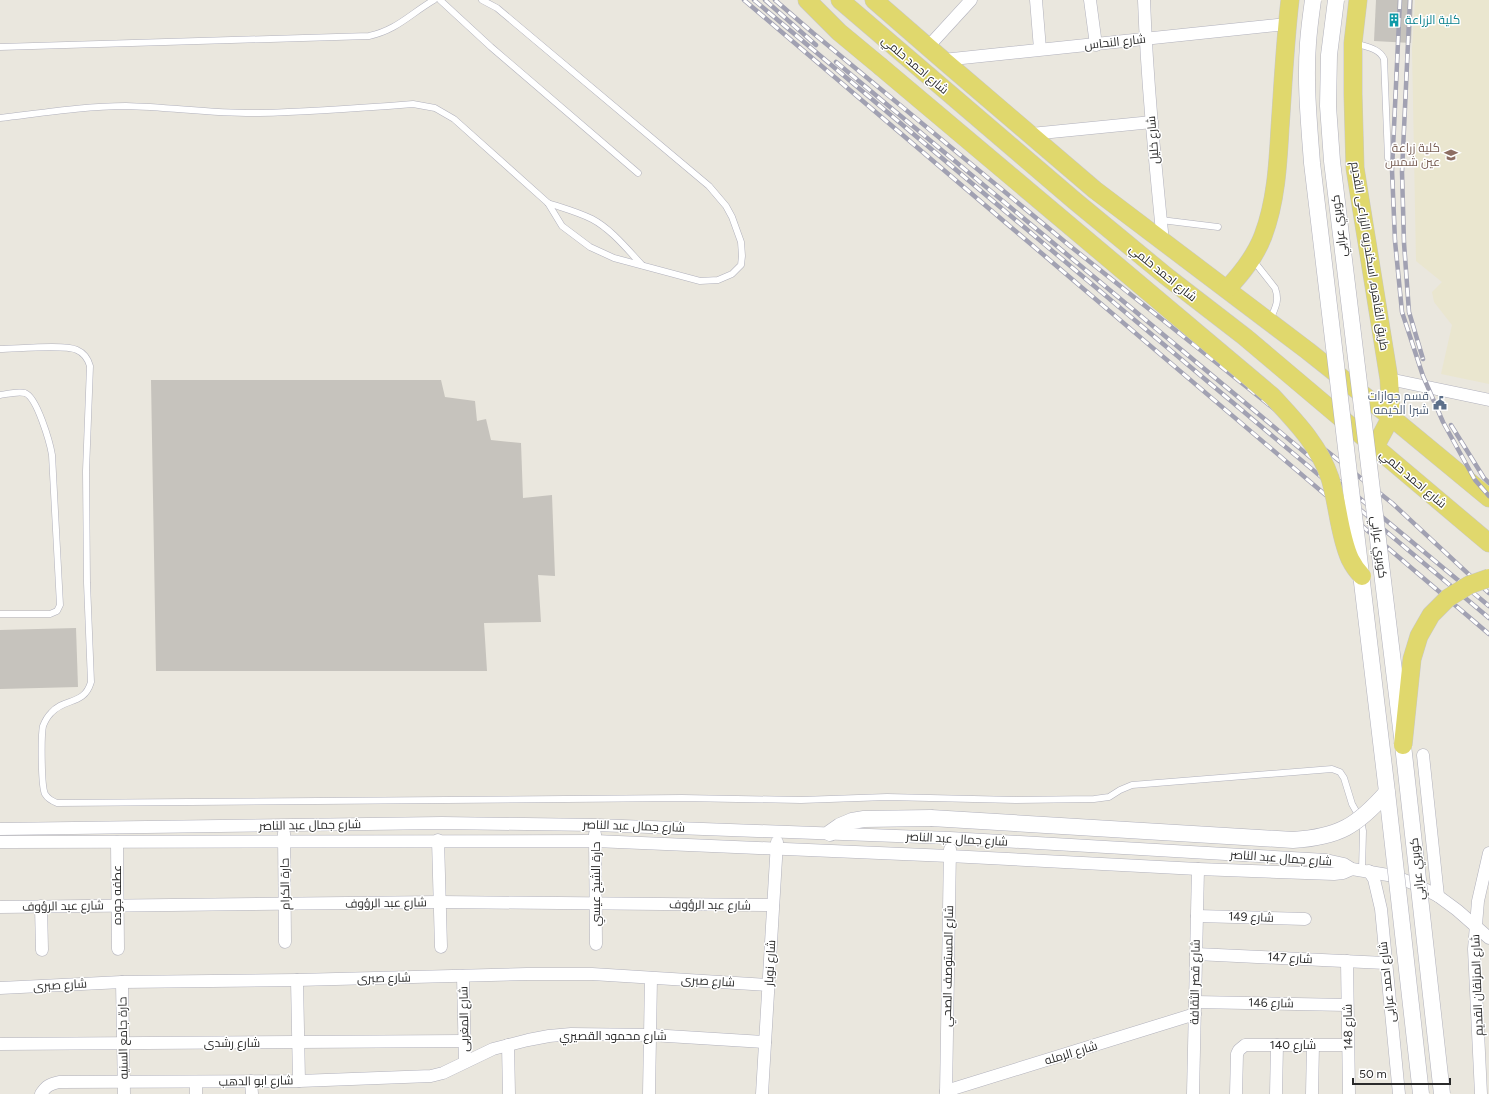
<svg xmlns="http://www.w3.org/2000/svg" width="1489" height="1094" font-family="Figtree,Cairo,sans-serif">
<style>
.education{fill:#eae6cf}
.building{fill:#c6c3bd}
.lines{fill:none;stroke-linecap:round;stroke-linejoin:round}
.service-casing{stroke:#b1b1bc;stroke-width:7}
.minor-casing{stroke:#b1b1bc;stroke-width:13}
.secondary-casing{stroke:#b1b1bc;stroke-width:17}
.primary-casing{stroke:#c8c8c8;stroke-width:19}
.service{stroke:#fff;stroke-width:6}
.minor{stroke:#fff;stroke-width:12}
.secondary{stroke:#fff;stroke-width:16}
.primary{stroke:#e0d86d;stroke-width:18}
.rail-casing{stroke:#a1a1b2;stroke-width:4.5}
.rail{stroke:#fff;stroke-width:3;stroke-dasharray:9;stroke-linecap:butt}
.secondary-bridge-casing{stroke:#b1b1bc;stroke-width:17;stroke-linecap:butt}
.primary-bridge-casing{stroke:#c8c8c8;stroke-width:19;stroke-linecap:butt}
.secondary-bridge{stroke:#fff;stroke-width:16}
.primary-bridge{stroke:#e0d86d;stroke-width:18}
.labels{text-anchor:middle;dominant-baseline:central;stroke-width:3;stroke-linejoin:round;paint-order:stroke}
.culture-label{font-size:12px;fill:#0d838f;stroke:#fff;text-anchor:start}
.street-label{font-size:12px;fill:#2a2a2a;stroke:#fff}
.education-label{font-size:12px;fill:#785e54;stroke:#fff;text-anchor:end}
.service-label{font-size:12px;fill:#4e5e75;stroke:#fff;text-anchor:end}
</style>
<rect width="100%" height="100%" fill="#eae7de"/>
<polygon class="education" points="1415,0 1489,0 1489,384 1441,374 1452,325 1434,302 1432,292 1442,282 1416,261 1412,49"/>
<g class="building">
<polygon points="1376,0 1413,0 1411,43 1374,41"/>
<polygon points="151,380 441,380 445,397 475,401 477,421 486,419 491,440 521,443 523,498 552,495 555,576 538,575 541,622 484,623 487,671 156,671"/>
<polygon points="76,628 78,687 0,689 0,630"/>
</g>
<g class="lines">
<g class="service-casing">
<g id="service">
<polyline points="440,0 491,47 638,173"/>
<path d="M1355,43C1366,47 1379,48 1384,59L1388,158"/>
<path d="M0,47L369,36C397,30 410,14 434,0"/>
<path d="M0,118C42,113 84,106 126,106C171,107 215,114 259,113C311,112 362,108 413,104L435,108L454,119L548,203L562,226L590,247L614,258L700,281L718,280L732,274L741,265L742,256L741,242L732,217L726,206L709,186L497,8L482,0"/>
<path d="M548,203C563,208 578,212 592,219C611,229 627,249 642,265"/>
<polyline points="1161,220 1218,227"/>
<path d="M1253,260L1275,288C1280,301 1275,308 1270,320"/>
<path d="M0,349C16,349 65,344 77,350C84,353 88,359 90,366L86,471L87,583L91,682C84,706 65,697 51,713C48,716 45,721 43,726C41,735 41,786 45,794C48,799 52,801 57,803L682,798L801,800L887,797L1016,800L1094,799L1109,797L1120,790L1132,785L1332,769L1340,772L1344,778L1352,804L1361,820L1363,831L1362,870"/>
<path d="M0,395C7,394 18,391 25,393C37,397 50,443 52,455L60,605L57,611L50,614H0"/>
</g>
</g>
<g class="minor-casing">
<g id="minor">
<polyline points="1036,0 1040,49"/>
<polyline points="1090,0 1096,45"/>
<path d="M1144,0C1147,81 1155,161 1163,242"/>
<polyline points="928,47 971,0"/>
<polyline points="943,60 1287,24"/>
<polyline points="1031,134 1152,122"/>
<polyline points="1389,379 1489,400"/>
<polyline points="1423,755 1438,896"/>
<polyline points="0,829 442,823 595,825 950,838 1326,860 1344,864 1352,869 1394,876 1417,885 1438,896 1457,910 1489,938"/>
<polyline points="284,833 285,942"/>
<polyline points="595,834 596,944"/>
<polyline points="438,840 441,947"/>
<polyline points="0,842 595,841 949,856 1198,869 1334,874 1343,873 1352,869"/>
<polyline points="117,842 118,949"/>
<polyline points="1369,871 1374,879 1381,909 1399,1094"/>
<polyline points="41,906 42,950"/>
<polyline points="0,907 440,902 773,905"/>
<polyline points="1197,916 1305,919"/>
<polyline points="1196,954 1385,963"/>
<polyline points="1347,961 1349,1094"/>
<polyline points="463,976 465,1062"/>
<polyline points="297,980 299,1081"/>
<polyline points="122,982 124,1094"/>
<polyline points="0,988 122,982 297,980 527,974 592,974 768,985"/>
<polyline points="1195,1002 1347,1005"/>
<polyline points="0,1044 464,1041"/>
<polyline points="508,1045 509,1094"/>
<polyline points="251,1081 252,1094"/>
<polyline points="196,1082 196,1094"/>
<polyline points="946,1091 1195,1014"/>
<path d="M41,1094C46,1086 50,1084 59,1082L299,1081L431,1076L443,1073L493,1049L528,1040L549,1036L571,1034L651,1035L765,1042"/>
<polyline points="649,1094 651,978"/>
<polyline points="762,1094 777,842"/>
<polyline points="946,1094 950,849"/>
<polyline points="1193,1094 1198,869"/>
<polyline points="1236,1094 1237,1054 1239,1050 1245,1045 1348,1045"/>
<polyline points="1276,1094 1277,1045"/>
<polyline points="1312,1094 1313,1045"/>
<polyline points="1481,1094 1474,949 1478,901 1489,853"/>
</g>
</g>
<g class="secondary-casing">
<polyline id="secondary" points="830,833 840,826 852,821 864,819 931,818"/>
</g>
<g class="primary-casing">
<g id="primary">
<polyline points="807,0 839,32 880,66"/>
<polyline points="840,0 1075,201 1166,276 1245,337 1489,543"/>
<polyline points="874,0 943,60 1095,190 1308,351 1391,417 1489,498"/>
<polyline points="1358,0 1353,43 1353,94 1355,168 1389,379 1391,417 1375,447"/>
<path d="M1227,289C1242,273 1255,257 1263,236C1276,202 1278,164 1280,128C1283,85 1285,42 1290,0"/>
</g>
</g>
<use href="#service" class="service"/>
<use href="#minor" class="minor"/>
<use href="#secondary" class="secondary"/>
<use href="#primary" class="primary"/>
<g class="rail-casing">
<g id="rail">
<polyline points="744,0 1489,634"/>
<polyline points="754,0 1489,618"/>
<polyline points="765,0 816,45"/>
<polyline points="775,0 813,33 1070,246 1392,503 1489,593"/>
<polyline points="1400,0 1392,170 1395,241 1402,312 1423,376 1443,422 1475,480 1489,496"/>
<polyline points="1410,0 1402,172 1404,243 1409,312 1423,359"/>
<polyline points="836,62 1489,606"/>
<polyline points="1451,425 1484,478 1489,483"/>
</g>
</g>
<use href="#rail" class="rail"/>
<g class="secondary-bridge-casing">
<g id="secondary-bridge">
<path d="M1313,0C1311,14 1309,29 1308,43C1305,83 1309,123 1312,163L1387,792L1421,1094"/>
<polyline points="1336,0 1329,55 1328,106 1332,161 1403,745 1442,1094"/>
<path d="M931,818L1293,840C1339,837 1357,826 1387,792"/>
</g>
</g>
<g class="primary-bridge-casing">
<g id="primary-bridge">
<path d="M880,66L1272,396C1295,421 1319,445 1330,478C1338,504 1339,535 1350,559C1353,565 1357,571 1362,576"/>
<polyline points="1403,745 1412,659 1419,636 1431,615 1448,598 1469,585 1489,578"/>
</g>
</g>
<use href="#secondary-bridge" class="secondary-bridge"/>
<use href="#primary-bridge" class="primary-bridge"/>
</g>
<defs>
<g id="building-bare" transform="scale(1.08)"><path d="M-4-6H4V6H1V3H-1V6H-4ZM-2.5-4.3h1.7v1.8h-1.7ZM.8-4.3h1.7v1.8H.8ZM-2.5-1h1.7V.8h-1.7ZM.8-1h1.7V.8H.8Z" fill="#0f9aa8" stroke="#fff" stroke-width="2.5" paint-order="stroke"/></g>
<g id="university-bare" transform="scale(1.08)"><path d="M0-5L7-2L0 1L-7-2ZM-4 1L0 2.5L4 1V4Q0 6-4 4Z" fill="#8d6e63" stroke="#fff" stroke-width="2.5" paint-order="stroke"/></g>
<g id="civic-bare" transform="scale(1.08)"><path d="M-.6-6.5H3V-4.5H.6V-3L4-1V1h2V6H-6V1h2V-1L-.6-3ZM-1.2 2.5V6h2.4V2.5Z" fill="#5c6f8a" stroke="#fff" stroke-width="2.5" paint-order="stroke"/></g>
</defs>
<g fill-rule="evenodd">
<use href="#building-bare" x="1394" y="20"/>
<use href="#university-bare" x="1451" y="155"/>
<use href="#civic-bare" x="1440" y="403"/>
</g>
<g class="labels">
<g class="culture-label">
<text x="1405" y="20">كلية الزراعة</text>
</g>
<g class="street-label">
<text transform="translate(1115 42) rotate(-6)">شارع النحاس</text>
<text transform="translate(915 65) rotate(40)">شارع احمد حلمي</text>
<text transform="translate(1153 140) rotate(-95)">شارع خليل</text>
<text transform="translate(1339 226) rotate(-97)">كوبري عرابي</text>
<text transform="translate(1370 256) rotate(81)">طريق القاهره, اسكندريه الزراعى القديم</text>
<text transform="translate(1163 273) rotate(39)">شارع احمد حلمي</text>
<text transform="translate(1413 479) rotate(40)">شارع احمد حلمي</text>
<text transform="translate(1379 547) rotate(83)">كوبري عرابي</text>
<text transform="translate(310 825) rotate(-1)">شارع جمال عبد الناصر</text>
<text transform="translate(634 826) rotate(2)">شارع جمال عبد الناصر</text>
<text transform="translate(957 839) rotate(3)">شارع جمال عبد الناصر</text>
<text transform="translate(1281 858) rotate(4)">شارع جمال عبد الناصر</text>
<text transform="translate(1417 869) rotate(-96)">كوبري عرابي</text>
<text transform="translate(285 884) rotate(-91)">حارة الكرام</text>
<text transform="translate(596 884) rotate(-90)">حارة الشيخ عيسي</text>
<text transform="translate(117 895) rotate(-90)">عطفه جوده</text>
<text transform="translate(386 903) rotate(-1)">شارع عبد الرؤوف</text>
<text transform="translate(710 905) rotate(1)">شارع عبد الرؤوف</text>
<text transform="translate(63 906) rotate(-1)">شارع عبد الرؤوف</text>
<text transform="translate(1251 917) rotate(2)">شارع 149</text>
<text transform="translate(1290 958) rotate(3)">شارع 147</text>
<text transform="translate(770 963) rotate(-87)">شارع نوبار</text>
<text transform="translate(948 966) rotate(-89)">شارع المستوصف الصحي</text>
<text transform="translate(384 978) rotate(-1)">شارع صبرى</text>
<text transform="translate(708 981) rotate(3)">شارع صبرى</text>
<text transform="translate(1195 982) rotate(-89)">شارع قصر الثقافة</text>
<text transform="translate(1387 982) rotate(-96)">شارع احمد عرابى</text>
<text transform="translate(60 985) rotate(-3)">شارع صبرى</text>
<text transform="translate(1477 985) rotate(-92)">شارع المزلقان القديم</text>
<text transform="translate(1271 1003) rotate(1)">شارع 146</text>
<text transform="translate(464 1019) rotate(-91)">شارع المغربى</text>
<text transform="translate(1348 1027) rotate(-91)">شارع 148</text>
<text x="613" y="1036">شارع محمود القصيري</text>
<text transform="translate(123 1038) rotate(-91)">حارة جامع السنيه</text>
<text x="232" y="1043">شارع رشدى</text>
<text x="1293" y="1045">شارع 140</text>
<text transform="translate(1071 1053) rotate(-17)">شارع الرمله</text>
<text transform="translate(256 1081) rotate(-1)">شارع ابو الدهب</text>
</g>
<g class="education-label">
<text x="1440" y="148">كلية زراعة<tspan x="1440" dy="14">عين شمس</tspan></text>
</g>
<g class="service-label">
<text x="1429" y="396">قسم جوازات<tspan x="1429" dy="14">شبرا الخيمه</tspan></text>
</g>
</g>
<path d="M1353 1078v6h97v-6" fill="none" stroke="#2a2a2a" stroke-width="2"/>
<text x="1359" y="1078" font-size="12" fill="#2a2a2a" stroke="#ffffff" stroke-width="3" paint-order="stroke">50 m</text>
</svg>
